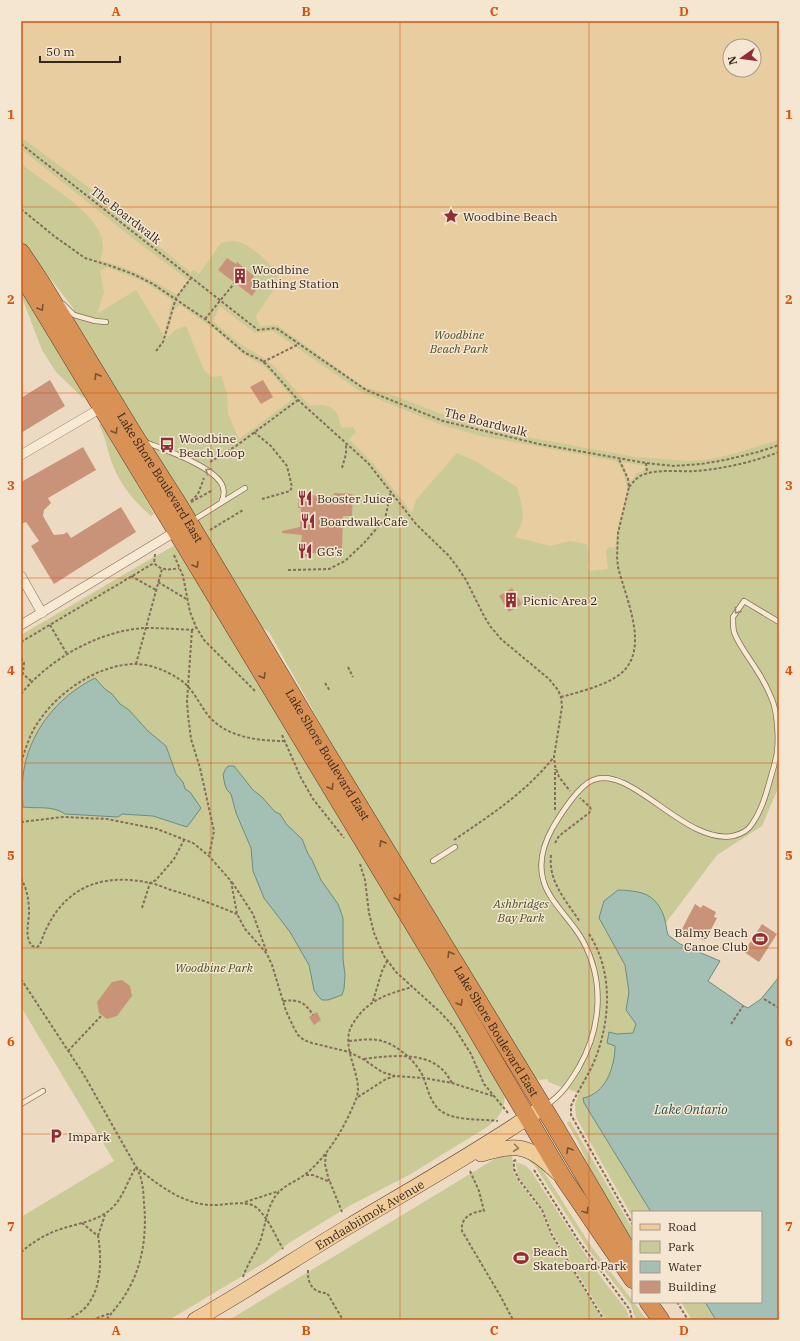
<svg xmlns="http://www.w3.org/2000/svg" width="800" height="1341" font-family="'IBM Plex Serif',serif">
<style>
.green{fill:#c9ca96;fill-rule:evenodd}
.sand{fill:#e7cd9f;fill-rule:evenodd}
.water{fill:#a4bfb4;stroke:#6c8c81}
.building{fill:#c99379}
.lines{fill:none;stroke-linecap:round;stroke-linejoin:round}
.lane-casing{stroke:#856d5a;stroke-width:6}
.street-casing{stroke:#856d5a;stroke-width:10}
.primary-casing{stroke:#533c2e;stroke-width:16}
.highway-casing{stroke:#533c2e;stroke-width:18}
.path{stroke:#856d5a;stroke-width:2;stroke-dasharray:3 2;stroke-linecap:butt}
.lane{stroke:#f7ead5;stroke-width:4.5}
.street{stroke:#f7ead5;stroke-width:9}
.primary{stroke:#efcc9a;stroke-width:15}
.highway{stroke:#d99255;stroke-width:17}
.oneway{stroke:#775233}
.oneway2{stroke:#968879}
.oneway3{stroke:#927a5c}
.grid{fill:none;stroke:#d6540e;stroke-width:1;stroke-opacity:0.55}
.labels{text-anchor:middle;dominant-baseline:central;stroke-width:3;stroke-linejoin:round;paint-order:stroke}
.street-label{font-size:12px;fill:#35271d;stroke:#f4e6d1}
.poi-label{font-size:12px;fill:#35271d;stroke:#f4e6d1;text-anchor:start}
.park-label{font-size:12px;font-style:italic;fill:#4a5125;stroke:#f4e6d1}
.water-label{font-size:13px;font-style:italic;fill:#2d554e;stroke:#f4e6d1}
.neatline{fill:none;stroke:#d6540e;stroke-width:1.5}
.grid-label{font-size:13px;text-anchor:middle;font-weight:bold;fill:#d6540e}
</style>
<rect width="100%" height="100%" fill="#ecdbc2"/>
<g class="green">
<path d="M21,21H779V786L762,826L717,855L665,924L664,915L636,891L618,890L604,901L615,945L625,965L629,992L626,1010L636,1024L633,1033L617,1034L610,1032C612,1037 615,1042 615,1047C618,1068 603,1093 583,1099L584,1103L651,1212H633V1218L576,1117L575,1104L579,1093L548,1082V1079L540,1080L532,1077L359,798L319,721L269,632L256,624L69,320L74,309L21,241ZM730,46H754V70H730Z"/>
<polygon points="21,288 83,392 84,398 83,398 56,372 42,350 21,295"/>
<path d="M100,424L105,428L154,514L151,516C134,501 120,485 112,463C107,450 106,437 99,425Z"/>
<path d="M174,546L250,667L390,900L504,1093C507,1108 498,1119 487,1127L409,1175L351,1205L289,1243L264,1263L169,1320H21V1217L114,1161L21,1007V635L152,558Z"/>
<polygon points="570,1121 633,1230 633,1242 595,1180 578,1142 567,1123"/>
<polygon points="512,1155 514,1173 518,1181 542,1213 552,1236 603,1320 229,1320 493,1160 502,1156"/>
<polygon points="530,1158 540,1166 591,1246 647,1320 636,1320 631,1305 591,1253 535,1166 529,1161"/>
<polygon points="516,1162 526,1166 531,1171 589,1260 606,1284 626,1309 630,1320 606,1320 554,1235 543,1211 520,1180 517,1173"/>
<polygon points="681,1302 705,1302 716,1320 692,1320"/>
</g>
<g class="sand">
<path d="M21,21H779V440L729,455L710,459L690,461L635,457L478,428L395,396L364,387L277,325L260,326L256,317L257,314L276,286L277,273C268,261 249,243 234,241C230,241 225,242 221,243L199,274L193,270L191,273L92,190L21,137ZM730,46H754V70H730Z"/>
<path d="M21,149L130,236L188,280L177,295C152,279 129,268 100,260C101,256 103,252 103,248C105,214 43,184 21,163Z"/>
<polygon points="107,267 143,281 169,298 172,301 164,336 136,290 97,314 104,292 100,271"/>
<polygon points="180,305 214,329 244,355 263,365 273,375 293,399 239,439 228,414 227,393 221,376 212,377 204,370 186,326 175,330 166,339 174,310"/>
<path d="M220,306L255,333L273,331L361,392L439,424L481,436L616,461L623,471L628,490L619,522L615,548L609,547L606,551L608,569L590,571L587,566L590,558L587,544L570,541L550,546L514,537C528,518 522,507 517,487L477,462L457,453L416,500L412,513L373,463L349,439L356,432L353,427L342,428C339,424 340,421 338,416C333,404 320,404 310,406L277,369L264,358L240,344L213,321Z"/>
<polygon points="622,462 645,466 644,471 637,473 630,482"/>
</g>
<g class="water">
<path d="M95,678L105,689L112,694L120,704L129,710L148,731L166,746L176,774L183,782L185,789L190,792L201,808L187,827L153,816L122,814L118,817L65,814C52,805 38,809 23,807C22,796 22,786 23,776C28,733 57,697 95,678Z"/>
<polygon points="228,766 234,766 253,790 262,797 275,812 280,814 287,825 302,839 308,854 312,860 321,880 338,904 343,918 343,959 345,975 344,989 342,995 328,1000 322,1000 318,996 314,990 309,965 290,932 264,898 253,871 251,848 236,813 231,794 227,790 225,785 223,775 225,770"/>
<path d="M618,890C639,891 654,892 663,914C666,920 666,929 668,935L680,944L720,961L708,981L744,1006L748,1008L761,999L779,977V1320H716L705,1302H761V1212H651L584,1103L583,1098C606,1094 615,1066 615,1046L607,1043L609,1032L617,1034L633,1033L636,1024L626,1010L629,992L625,965L599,918L604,901Z"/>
</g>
<g class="building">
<polygon points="227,258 236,264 237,262 254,276 253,278 260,284 252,296 218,270"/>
<polygon points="50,380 65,406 21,433 21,398"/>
<polygon points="263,380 273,397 261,404 250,387"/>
<polygon points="83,447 96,470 48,498 51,503 44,510 43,516 54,535 64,534 67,532 71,538 121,507 136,532 54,584 31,546 39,541 26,522 21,524 21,482"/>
<polygon points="334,493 353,494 352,516 343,516 342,549 331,549 331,554 310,553 306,557 300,551 302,535 282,533 282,531 300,527 301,508 298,508 299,495 334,496"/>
<polygon points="512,588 522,604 509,612 499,596"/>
<polygon points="695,904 701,908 703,905 716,912 714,917 717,918 705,941 682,929"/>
<polygon points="762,924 777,934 759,962 744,952"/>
<polygon points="122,980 130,986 132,996 117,1016 107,1019 99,1013 97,1002 112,982"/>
<polygon points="317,1012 321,1020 314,1025 309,1017"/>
</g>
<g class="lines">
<g class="lane-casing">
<g id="lane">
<polyline points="63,304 74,315 95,321 106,322"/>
<path d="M145,442C165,450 210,465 221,483C225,489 224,497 221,503"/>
<polyline points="192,521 245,488"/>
<polyline points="433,861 455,847"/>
<polyline points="21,1104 43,1091"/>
<path d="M546,1105C561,1096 570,1082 579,1067C601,1028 605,982 583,941C572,920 548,901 543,879C538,860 544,843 553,827C561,814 578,786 593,780C631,764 685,845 733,836C741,834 748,831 752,824C764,807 768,786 774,766C775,761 777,756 777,751C779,737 777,709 771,697C767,687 762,678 756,669C750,659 738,644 734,632C733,628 733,622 733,617L744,601L779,622"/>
</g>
</g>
<g class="street-casing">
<g id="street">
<polyline points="21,455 101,408"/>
<polyline points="21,576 42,613"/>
<polyline points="21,625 178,530"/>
</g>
</g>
<g class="primary-casing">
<g id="primary">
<path d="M481,1154C520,1143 528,1145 558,1173"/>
<path id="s1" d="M195,1320C248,1290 299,1256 351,1225C413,1188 477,1152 537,1111"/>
</g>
</g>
<g class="highway-casing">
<g id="highway">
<path id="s2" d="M21,252L41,282L133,433L179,505L327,753L553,1123L633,1259"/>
<polyline points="21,274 433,957 564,1179 633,1280"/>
<polyline points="648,1302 661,1320"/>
</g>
</g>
<g class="path">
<polyline points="21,144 258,330 276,328 366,390 443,421 539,444 646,463 674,466 701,464 725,460 758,452 779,445"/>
<polyline points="21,209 54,236 85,258 111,266 133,274 153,284 205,319 245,353 261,360 267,365 298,400 368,463 416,524 449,556 458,568 466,580 484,616 490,626 501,639 549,679 558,690 561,697 562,707 554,757 555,766 559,777 570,791"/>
<polyline points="205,319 237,280"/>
<polyline points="156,351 163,342 176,298 191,278"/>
<polyline points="263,362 299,344"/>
<polyline points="254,432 271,446 287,466 292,487 290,491 262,499"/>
<polyline points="210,462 236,446 298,400"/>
<polyline points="646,463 647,473"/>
<polyline points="342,468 346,454 346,443"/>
<path d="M629,487C634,481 638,476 645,474C661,469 679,472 695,471C723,469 753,462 779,452"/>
<polyline points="191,501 198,494 204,478"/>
<polyline points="191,502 213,490"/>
<polyline points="210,530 243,510"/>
<path d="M155,554L154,563C161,571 170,570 179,568"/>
<polyline points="174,555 183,576 190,612 196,627 204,640 256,692"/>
<polyline points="288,570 329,569 345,561 364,543 385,519 391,491"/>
<polyline points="131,576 156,590"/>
<polyline points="158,582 188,600"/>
<polyline points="50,625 67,654"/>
<polyline points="192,630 187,701 188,715 191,739 200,768 214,831 209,856"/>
<polyline points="21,642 154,563"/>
<polyline points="21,658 24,663 23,674"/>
<polyline points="136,664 162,569"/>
<polyline points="348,667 353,677"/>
<polyline points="21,675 23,674 31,681"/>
<polyline points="325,683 330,691"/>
<path d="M21,694C49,659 100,630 146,628C161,628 177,629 192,630L196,627"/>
<path d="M561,697C579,692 600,687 616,677C653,654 626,600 618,567L617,557L618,533L629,487L628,479L619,459"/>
<polyline points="282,735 301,778 313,799 344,838"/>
<path d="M21,762C26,748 30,733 39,721C59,691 99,664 136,664C150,664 167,671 179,679C191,686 197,700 205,711C222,737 257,741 285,741"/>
<polyline points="555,810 555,769"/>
<polyline points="21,822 63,817 107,819 157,829 193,843 209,856 231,881 237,914 245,929 267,954 272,965 286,1011 294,1028 298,1035 304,1040 312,1043 349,1052 363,1059 382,1072 395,1076"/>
<polyline points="21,827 22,831"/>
<path d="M454,840C492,814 525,793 554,757"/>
<polyline points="555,843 559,836 589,813 591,810 590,807 580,798"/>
<path d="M551,855C548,882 566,900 580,922"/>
<polyline points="360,864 365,880 369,913 374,933 384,956 396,972 440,1012 454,1027 471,1054 484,1084 508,1113"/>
<path d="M21,878C27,889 29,900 29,912C29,924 24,936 32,946L37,947L40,945C56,895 92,872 145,882C153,883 161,886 168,889C192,896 215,905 237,914"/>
<polyline points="232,882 253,914 267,953"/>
<polyline points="142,908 150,883 156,880 174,859 184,840"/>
<path d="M589,934C612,969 611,1015 597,1054C591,1072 579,1088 571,1106V1115L633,1225"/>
<path d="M21,979L84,1075L136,1167C157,1184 181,1203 209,1205C221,1206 245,1200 254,1206C266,1213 276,1237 283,1249"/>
<polyline points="764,999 779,1008"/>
<path d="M283,1001C298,999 305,1002 313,1015"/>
<polyline points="373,1001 382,971 387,961"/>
<polyline points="731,1024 743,1006"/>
<path d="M349,1041C360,1040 371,1038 382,1041C398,1045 419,1064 424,1079C428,1090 431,1104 441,1111C454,1121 482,1119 498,1121"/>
<polyline points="68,1051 102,1015"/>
<path d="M364,1059C385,1056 420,1052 438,1066C444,1070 448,1076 452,1083"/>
<polyline points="358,1097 386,1079 395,1076 424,1078 452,1083 493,1096"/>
<polyline points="326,1154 325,1164 329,1181"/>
<polyline points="516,1160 514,1161 514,1169 519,1180 542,1210 552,1235 604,1320"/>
<polyline points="534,1170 578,1240 630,1310 632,1320"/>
<path d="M470,1171L479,1191L484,1211C472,1211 460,1218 462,1231L501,1297L513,1320"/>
<polyline points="306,1175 313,1175 330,1182 342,1212"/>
<polyline points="245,1202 279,1191"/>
<polyline points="98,1236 105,1215"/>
<path d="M21,1252C32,1243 44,1235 58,1230C77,1223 99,1222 114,1206C124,1195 128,1180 136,1167C143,1179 143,1189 144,1203C147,1232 143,1264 128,1290C122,1301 114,1310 106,1320"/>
<path d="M308,1270C307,1283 313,1293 327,1293L343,1320"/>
<path d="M243,1277C247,1265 254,1255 259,1244C266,1227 266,1204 280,1191C286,1185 296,1181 303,1176C327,1158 345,1127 356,1099C365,1078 339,1048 352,1025C367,1000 385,995 412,987"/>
<polyline points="677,1302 688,1320"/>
<path d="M67,1320C73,1317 78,1314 83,1310C102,1292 102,1259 98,1236L82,1223"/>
<polyline points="92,1320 111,1313"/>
</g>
<use href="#lane" class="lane"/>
<use href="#street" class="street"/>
<use href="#primary" class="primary"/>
<use href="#highway" class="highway"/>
</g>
<defs><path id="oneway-chevron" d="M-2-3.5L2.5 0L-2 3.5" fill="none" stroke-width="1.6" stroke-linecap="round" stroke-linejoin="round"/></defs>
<g class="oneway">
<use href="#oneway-chevron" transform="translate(41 308) rotate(59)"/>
<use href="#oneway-chevron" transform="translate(97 376) rotate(-121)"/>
<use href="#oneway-chevron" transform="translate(115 431) rotate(59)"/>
<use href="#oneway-chevron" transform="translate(196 565) rotate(59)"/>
<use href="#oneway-chevron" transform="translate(263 676) rotate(59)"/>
<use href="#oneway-chevron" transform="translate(331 787) rotate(59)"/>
<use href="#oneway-chevron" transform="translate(382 843) rotate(-121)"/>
<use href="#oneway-chevron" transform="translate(398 898) rotate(59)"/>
<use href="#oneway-chevron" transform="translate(450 954) rotate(-121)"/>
<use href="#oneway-chevron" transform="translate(460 1003) rotate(60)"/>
<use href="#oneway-chevron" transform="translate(569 1150) rotate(-120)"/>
<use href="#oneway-chevron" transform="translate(586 1211) rotate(56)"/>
</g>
<g class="oneway2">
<use href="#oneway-chevron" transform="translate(208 471) rotate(-145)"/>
<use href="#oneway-chevron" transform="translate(737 611) rotate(125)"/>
</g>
<use class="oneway3" href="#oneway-chevron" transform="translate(516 1148) rotate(7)"/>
<path class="grid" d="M211,21V1320M400,21V1320M589,21V1320M21,207H779M21,393H779M21,578H779M21,763H779M21,948H779M21,1134H779"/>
<defs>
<g id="sight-bare" transform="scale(1.2)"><path d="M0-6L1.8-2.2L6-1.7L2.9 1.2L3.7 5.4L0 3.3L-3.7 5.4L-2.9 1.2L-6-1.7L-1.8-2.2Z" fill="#922c36" stroke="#f4e6d1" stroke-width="2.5" paint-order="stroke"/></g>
<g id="building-bare" transform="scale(1.2)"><path d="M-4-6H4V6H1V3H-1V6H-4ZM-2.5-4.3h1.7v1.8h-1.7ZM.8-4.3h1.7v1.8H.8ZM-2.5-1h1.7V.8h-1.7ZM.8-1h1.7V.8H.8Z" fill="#922c36" stroke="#f4e6d1" stroke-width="2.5" paint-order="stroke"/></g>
<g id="bus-bare" transform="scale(1.2)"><path d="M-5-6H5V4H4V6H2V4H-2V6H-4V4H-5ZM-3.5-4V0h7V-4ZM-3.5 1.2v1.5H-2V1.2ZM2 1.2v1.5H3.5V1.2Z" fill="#922c36" stroke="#f4e6d1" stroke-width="2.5" paint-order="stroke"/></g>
<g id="restaurant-bare" transform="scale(1.2)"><path d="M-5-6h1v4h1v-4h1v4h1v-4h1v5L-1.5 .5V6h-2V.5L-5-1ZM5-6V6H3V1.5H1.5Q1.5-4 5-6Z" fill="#922c36" stroke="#f4e6d1" stroke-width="2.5" paint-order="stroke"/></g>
<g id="stadium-bare" transform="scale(1.2)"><path d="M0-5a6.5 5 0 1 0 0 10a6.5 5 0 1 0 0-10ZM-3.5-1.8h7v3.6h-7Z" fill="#922c36" stroke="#f4e6d1" stroke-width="2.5" paint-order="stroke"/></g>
<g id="parking-bare" transform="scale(1.2)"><path d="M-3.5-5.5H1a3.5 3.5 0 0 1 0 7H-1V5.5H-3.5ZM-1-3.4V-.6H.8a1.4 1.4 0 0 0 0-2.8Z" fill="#922c36" stroke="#f4e6d1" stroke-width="2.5" paint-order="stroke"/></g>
</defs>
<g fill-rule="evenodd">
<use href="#sight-bare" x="451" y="216"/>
<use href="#building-bare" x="240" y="276"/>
<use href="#bus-bare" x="167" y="445"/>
<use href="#restaurant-bare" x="305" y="498"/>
<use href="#restaurant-bare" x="308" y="521"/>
<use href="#restaurant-bare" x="305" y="551"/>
<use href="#building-bare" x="511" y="600"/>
<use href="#stadium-bare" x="760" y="939"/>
<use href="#parking-bare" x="56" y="1136"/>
<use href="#stadium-bare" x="521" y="1258"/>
</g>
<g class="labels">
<g class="street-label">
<text transform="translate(126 215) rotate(38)">The Boardwalk</text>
<text transform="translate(486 422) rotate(14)">The Boardwalk</text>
<text stroke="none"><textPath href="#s2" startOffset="265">Lake Shore Boulevard East</textPath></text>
<text stroke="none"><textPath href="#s2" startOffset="589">Lake Shore Boulevard East</textPath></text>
<text stroke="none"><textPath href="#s2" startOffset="913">Lake Shore Boulevard East</textPath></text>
<text stroke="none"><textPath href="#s1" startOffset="204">Emdaabiimok Avenue</textPath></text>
</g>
<g class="poi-label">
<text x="463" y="216">Woodbine Beach</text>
<text x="252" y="269">Woodbine<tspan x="252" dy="14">Bathing Station</tspan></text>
<text x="179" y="438">Woodbine<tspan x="179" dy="14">Beach Loop</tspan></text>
<text x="317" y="498">Booster Juice</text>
<text x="320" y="521">Boardwalk Cafe</text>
<text x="317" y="551">GG’s</text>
<text x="523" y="600">Picnic Area 2</text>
<text x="748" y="932" text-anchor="end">Balmy Beach<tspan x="748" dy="14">Canoe Club</tspan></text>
<text x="68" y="1136">Impark</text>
<text x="533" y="1251">Beach<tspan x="533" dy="14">Skateboard Park</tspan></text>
</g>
<g class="park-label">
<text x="459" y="334">Woodbine<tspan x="459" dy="14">Beach Park</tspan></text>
<text x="521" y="903">Ashbridges<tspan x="521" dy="14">Bay Park</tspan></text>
<text x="214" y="967">Woodbine Park</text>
</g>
<g class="water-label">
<text x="691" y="1109">Lake Ontario</text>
</g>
</g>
<rect width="800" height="1341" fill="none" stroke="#f4e6d1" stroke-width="44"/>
<rect x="632" y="1211" width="130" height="92" fill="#f4e6d1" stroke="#a89a89"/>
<rect x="640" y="1224" width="20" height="6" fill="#efcc9a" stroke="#a89a89"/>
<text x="668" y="1231" font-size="12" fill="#35271d">Road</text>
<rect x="640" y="1241" width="20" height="12" fill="#c9ca96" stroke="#a89a89"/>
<text x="668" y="1251" font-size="12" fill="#35271d">Park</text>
<rect x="640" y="1261" width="20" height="12" fill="#a4bfb4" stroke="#a89a89"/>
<text x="668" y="1271" font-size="12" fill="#35271d">Water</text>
<rect x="640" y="1281" width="20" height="12" fill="#c99379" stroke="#a89a89"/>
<text x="668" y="1291" font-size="12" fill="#35271d">Building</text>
<g transform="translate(742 58) rotate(256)"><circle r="19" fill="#f4e6d1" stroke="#a89a89"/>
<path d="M0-3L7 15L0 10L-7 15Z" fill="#922c36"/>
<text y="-6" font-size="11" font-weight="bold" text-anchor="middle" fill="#35271d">N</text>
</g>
<path d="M40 56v6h80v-6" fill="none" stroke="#35271d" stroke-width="2"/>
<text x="46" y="56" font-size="12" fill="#35271d" stroke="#f4e6d1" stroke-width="3" paint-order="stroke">50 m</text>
<rect x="22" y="22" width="756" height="1297" class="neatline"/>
<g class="grid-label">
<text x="116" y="16">A</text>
<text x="306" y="16">B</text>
<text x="494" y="16">C</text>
<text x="684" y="16">D</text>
<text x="11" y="119">1</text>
<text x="789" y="119">1</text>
<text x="11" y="304">2</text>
<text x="789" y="304">2</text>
<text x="11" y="490">3</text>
<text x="789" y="490">3</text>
<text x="11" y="675">4</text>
<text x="789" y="675">4</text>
<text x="11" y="860">5</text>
<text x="789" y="860">5</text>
<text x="11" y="1046">6</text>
<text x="789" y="1046">6</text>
<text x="11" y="1231">7</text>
<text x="789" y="1231">7</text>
<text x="116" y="1335">A</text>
<text x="306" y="1335">B</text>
<text x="494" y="1335">C</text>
<text x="684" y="1335">D</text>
</g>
</svg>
